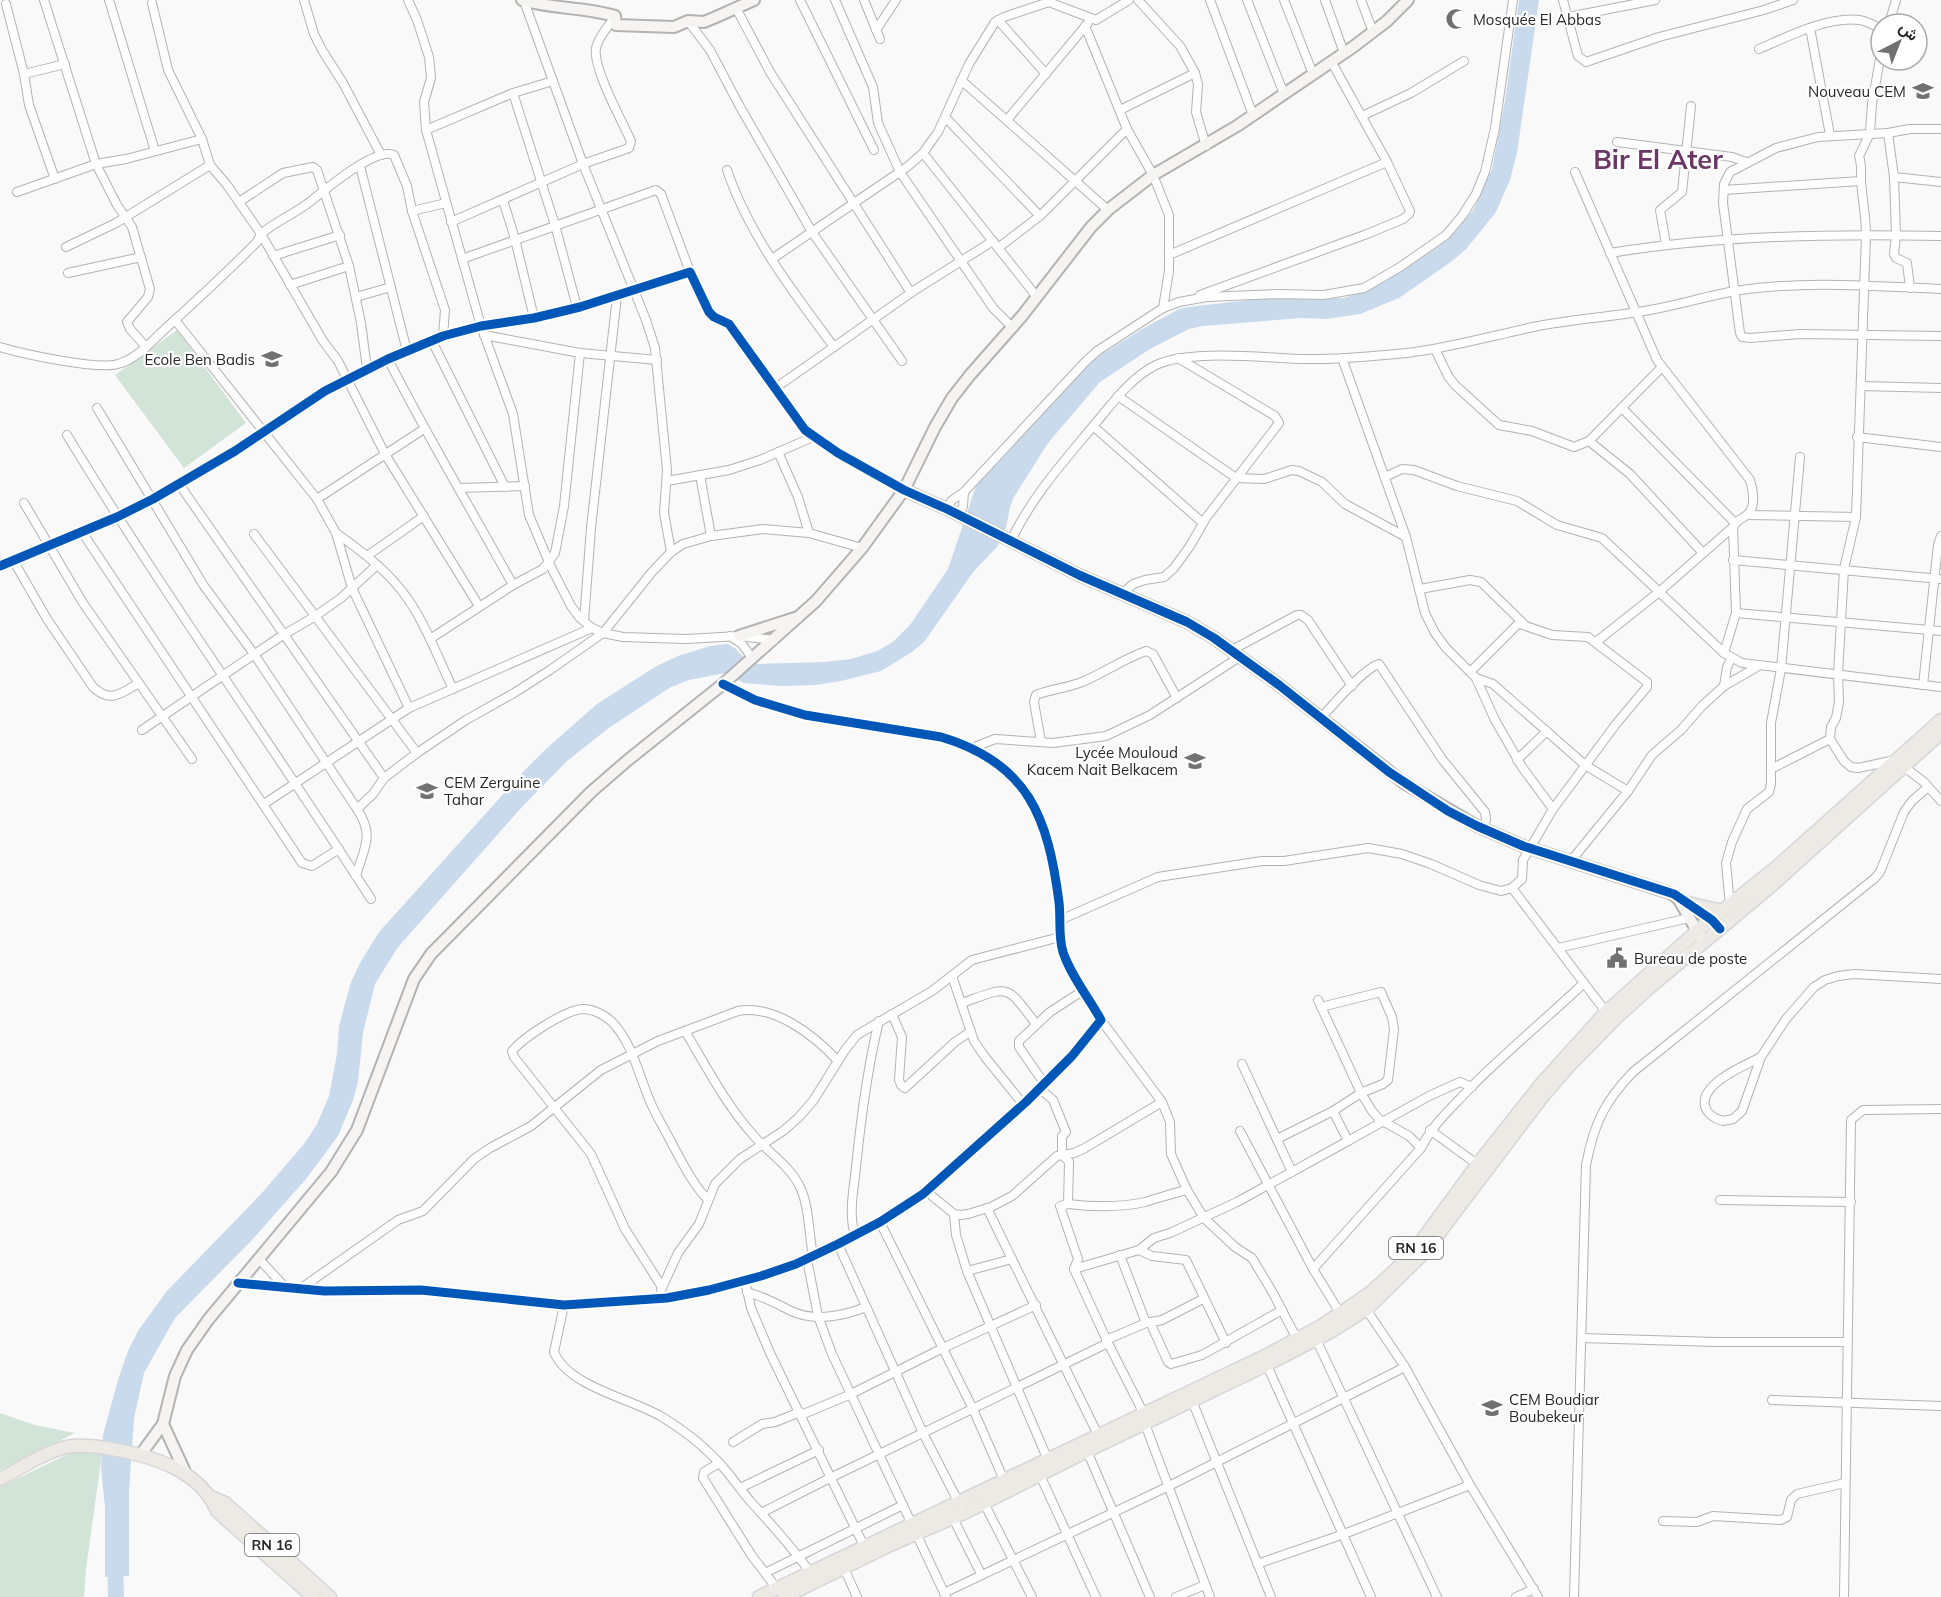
<svg xmlns="http://www.w3.org/2000/svg" width="1941" height="1597" font-family="Mulish,Vazirmatn,sans-serif">
<style>
.green{fill:#d2e3d7}
.water{fill:#c9daed}
.lines{fill:none;stroke-linecap:round;stroke-linejoin:round}
.river{stroke:#c9daed;stroke-width:16}
.street-casing{stroke:#b3b3b4;stroke-width:10}
.secondary-casing{stroke:#b3b3b4;stroke-width:14}
.primary-casing{stroke:#d6d6d7;stroke-width:15}
.street{stroke:#fefefe;stroke-width:8}
.secondary{stroke:#f6f4f2;stroke-width:10}
.primary{stroke:#ede9e5;stroke-width:12}
.cycleway-casing{stroke:#fff;stroke-width:13}
.cycleway{stroke:#0057b8;stroke-width:9}
.labels{text-anchor:middle;dominant-baseline:central;stroke-width:4.5;stroke-linejoin:round;paint-order:stroke}
.shield{fill:#fff;stroke:#686869;stroke-width:1.5}
.shield-label{font-size:14px;font-weight:bold;fill:#282829}
.poi-label{font-size:15px;fill:#282829;stroke:#fff;text-anchor:start}
.town-label{font-size:27px;font-weight:bold;fill:#6c3766;stroke:#fff}
</style>
<rect width="100%" height="100%" fill="#f9f9fa"/>
<g class="green">
<polygon points="177,330 246,423 184,468 115,375"/>
<polygon points="0,1413 35,1425 75,1433 0,1470"/>
<polygon points="93,1452 102,1454 86,1569 84,1597 0,1597 0,1487 70,1453"/>
</g>
<polygon class="water" points="1519,0 1539,0 1517,153 1510,180 1496,212 1467,248 1455,259 1399,298 1360,314 1326,319 1302,318 1203,326 1189,329 1150,349 1100,382 1048,443 1014,497 1010,507 1006,528 997,547 974,571 924,642 912,652 881,671 841,681 816,685 781,686 744,683 725,673 689,680 671,687 610,727 567,761 522,807 398,947 375,984 363,1033 358,1082 353,1100 338,1136 306,1179 252,1240 175,1318 144,1373 134,1418 129,1492 129,1576 105,1577 105,1507 101,1468 103,1435 118,1380 128,1351 138,1331 166,1292 261,1194 304,1144 316,1126 329,1096 337,1054 339,1026 351,982 360,963 379,932 523,772 547,748 597,704 655,667 678,656 710,646 727,644 735,648 743,657 757,664 825,662 851,659 877,651 893,642 910,625 948,569 977,483 1094,359 1144,328 1179,309 1188,307 1259,299 1344,298 1365,291 1386,281 1442,244 1456,231 1474,209 1492,169 1505,101"/>
<g class="lines">
<polyline class="river" points="115,1555 116,1597"/>
<g class="street-casing">
<g id="street">
<polyline points="44,0 96,164 117,205 132,227 150,289 148,297 127,322 130,329 146,347"/>
<polyline points="109,0 155,151"/>
<polyline points="304,0 314,34 322,50 343,83 381,155"/>
<polyline points="408,0 417,20 429,57 431,78 424,102 426,130 481,326 513,414 529,515 551,567 571,606 580,618 592,628 603,633 623,637 686,639 739,636 774,640"/>
<polyline points="800,0 874,150"/>
<polyline points="835,0 873,87 878,123 900,172 993,308 1013,328"/>
<polyline points="864,0 880,39"/>
<polyline points="1138,0 1180,46 1195,73 1198,84 1196,112 1206,146"/>
<polyline points="1210,0 1253,115"/>
<polyline points="1247,0 1284,94"/>
<polyline points="1284,0 1313,74"/>
<polyline points="1325,0 1344,53"/>
<polyline points="1361,0 1373,32"/>
<polyline points="1563,0 1578,56 1586,62 1659,37 1764,10 1793,0"/>
<polyline points="524,1 583,164 646,320 655,348 667,470 664,513 671,552"/>
<path d="M152,3L168,70L202,139L210,165L227,185L261,234C275,222 292,215 307,204C323,192 375,146 394,155L407,186L412,211L445,310L443,336"/>
<polyline points="6,4 24,74 29,105 55,179"/>
<polyline points="736,8 770,72 911,293"/>
<polyline points="1568,17 1655,0"/>
<polyline points="998,20 1046,74"/>
<polyline points="688,21 710,50 739,105 812,232 902,361"/>
<polyline points="1889,24 1896,0"/>
<polyline points="1085,26 1127,129 1153,175 1169,215 1169,271 1163,308"/>
<polyline points="1810,28 1830,135"/>
<polyline points="876,30 896,0"/>
<path d="M1759,49C1787,37 1828,16 1859,20C1867,21 1874,25 1881,29"/>
<path d="M1881,53L1872,104L1870,133L1859,156C1862,165 1861,171 1861,180C1862,198 1866,216 1866,235L1856,517L1844,569L1838,674L1839,702L1836,718L1831,727L1830,739L1844,761L1851,767L1858,768L1895,760L1924,782L1941,801"/>
<polyline points="24,74 65,64"/>
<polyline points="961,80 1108,210"/>
<polyline points="513,93 555,225 577,307"/>
<polyline points="1120,110 1195,73"/>
<polyline points="1362,116 1411,93 1464,61"/>
<polyline points="945,117 1039,215"/>
<polyline points="1007,120 1088,23"/>
<polyline points="1941,129 1910,129 1888,133 1818,137 1776,148 1730,172 1724,184 1723,203 1740,333 1742,337 1750,338 1800,334 1941,336"/>
<polyline points="426,130 513,93 553,81"/>
<polyline points="1888,133 1894,177 1896,235 1894,254 1896,258 1907,263 1910,288"/>
<polyline points="1617,142 1732,157 1746,162"/>
<polyline points="923,153 1037,297"/>
<polyline points="360,166 407,351"/>
<path d="M727,170C749,235 793,292 834,347"/>
<path d="M1575,172L1657,360L1750,480C1753,489 1756,506 1748,514C1743,519 1737,519 1733,527L1736,613L1724,653"/>
<polyline points="1894,177 1941,182"/>
<polyline points="1724,190 1861,181"/>
<polyline points="17,192 96,164 126,159 202,139"/>
<polyline points="503,200 515,239 534,318"/>
<polyline points="239,202 283,173 313,167 317,170 349,266 361,323 367,369"/>
<polyline points="412,211 446,203"/>
<path d="M451,222L583,164L629,148L631,141C623,123 592,67 596,48C598,37 609,26 615,16"/>
<polyline points="261,234 323,341 338,361 385,454 479,606"/>
<polyline points="1666,244 1660,210 1682,192 1691,106"/>
<polyline points="66,247 116,223 210,165"/>
<polyline points="998,248 1041,215 1127,129"/>
<path d="M1610,253C1719,235 1831,234 1941,236"/>
<polyline points="1169,255 1387,162"/>
<polyline points="273,256 340,235"/>
<polyline points="462,259 656,190 661,194 690,272"/>
<polyline points="772,259 907,167 923,153 938,132 969,64 995,22 1004,17 1049,2 1096,20 1129,0"/>
<polyline points="68,273 141,257"/>
<polyline points="290,285 349,266"/>
<polyline points="1200,295 1367,234 1403,219 1409,214 1410,211 1387,162 1331,61"/>
<polyline points="356,297 391,287"/>
<polyline points="175,320 317,499 336,533 352,588 409,708"/>
<polyline points="484,335 580,353 657,360"/>
<polyline points="432,341 505,487"/>
<path d="M0,347C24,354 96,370 118,364C137,359 152,341 166,328C197,300 227,272 257,242L261,234"/>
<polyline points="1435,349 1448,376 1455,385 1499,425 1532,431 1574,447 1589,441 1662,367"/>
<path d="M388,359C427,436 471,509 513,585"/>
<polyline points="1861,386 1941,388"/>
<polyline points="774,389 915,290 993,241"/>
<polyline points="1118,396 1236,478 1264,479 1292,470 1299,471 1322,482 1345,504 1406,537"/>
<polyline points="97,408 204,586 254,654 357,809"/>
<polyline points="1622,408 1735,523"/>
<polyline points="1093,426 1203,523"/>
<path d="M67,435C163,593 271,743 371,899"/>
<polyline points="1857,437 1941,447"/>
<polyline points="1589,441 1630,474 1703,553"/>
<polyline points="778,452 798,497 809,533"/>
<polyline points="700,475 711,536"/>
<polyline points="1385,477 1402,469 1414,470 1457,486 1517,501 1557,525 1602,538 1724,653 1742,663 1941,687"/>
<polyline points="667,481 729,470 760,460 813,437"/>
<polyline points="179,484 384,778"/>
<polyline points="459,488 525,486"/>
<polyline points="317,499 424,429"/>
<polyline points="24,503 83,603 192,759"/>
<polyline points="947,509 951,501 964,492 1086,361 1097,351 1163,308 1179,302 1207,297 1276,294 1324,295 1364,288 1400,267 1446,235 1462,216 1476,194 1485,172 1495,128 1513,0"/>
<polyline points="959,515 963,506 964,492"/>
<polyline points="1747,515 1856,517"/>
<polyline points="82,532 302,863 312,866 339,849"/>
<path d="M336,533C360,550 384,568 402,591C424,619 437,656 453,689"/>
<polyline points="254,534 417,753"/>
<path d="M1010,542C1034,494 1060,466 1094,425C1112,404 1130,378 1156,365C1189,349 1266,358 1304,359C1338,360 1373,356 1407,353C1450,348 1491,336 1533,327C1572,319 1611,317 1650,310C1679,305 1707,296 1735,291C1803,280 1873,286 1941,289"/>
<polyline points="367,556 424,516"/>
<path d="M13,560L47,619L93,687C111,704 121,693 139,683"/>
<polyline points="1733,560 1941,579"/>
<polyline points="0,566 117,517 153,499 235,451 325,391 388,359 443,336 481,326 534,318 580,307 690,272 709,312 714,317 729,324 805,430 838,453 904,490"/>
<polyline points="1420,589 1470,580 1481,582 1525,625"/>
<polyline points="1122,594 1133,584 1145,580 1164,577 1174,568 1190,546 1206,518 1279,423 1275,416 1178,358"/>
<polyline points="1736,613 1941,631"/>
<polyline points="584,621 591,528 617,296"/>
<polyline points="730,636 742,644 752,658"/>
<polyline points="430,639 513,585 543,569 555,553 564,506 580,353"/>
<polyline points="1596,642 1659,592 1733,527"/>
<polyline points="1232,650 1297,615 1301,615 1308,620 1352,686"/>
<polyline points="1470,672 1517,625 1520,624 1552,635 1588,637 1647,682 1647,687 1616,724 1553,809"/>
<polyline points="1476,678 1493,684 1585,765 1628,791 1570,862"/>
<polyline points="1923,685 1938,545 1941,536"/>
<polyline points="1724,686 1727,667 1731,659"/>
<path d="M1321,718C1334,704 1363,669 1379,664L1442,759L1485,812L1486,819L1484,829"/>
<polyline points="142,730 283,635 314,617 341,598 377,565"/>
<path d="M1041,742L1034,702L1036,695C1051,689 1067,688 1082,682C1104,673 1123,659 1146,651L1153,654L1177,698"/>
<polyline points="972,748 995,739 1053,743 1106,736 1150,715 1241,656"/>
<polyline points="1517,760 1547,731"/>
<polyline points="1771,769 1830,739"/>
<polyline points="1628,791 1652,755 1681,730 1702,706 1724,686 1757,667"/>
<polyline points="264,804 409,708 592,628"/>
<path d="M356,876C364,847 375,836 357,809L373,794L384,778L417,753L466,720L514,693L550,670L603,633L652,572L671,552L683,544L711,536L763,529L809,533L862,548"/>
<polyline points="1512,888 1606,1012"/>
<polyline points="1730,906 1726,863 1732,842 1747,809 1769,792 1771,784 1771,723 1781,669 1800,457"/>
<polyline points="1060,920 1158,877 1262,861 1284,861 1368,848 1402,854 1431,864 1479,885 1501,891 1512,888 1522,879 1523,860 1553,809 1522,767 1495,720 1476,678 1446,648 1435,633 1425,613 1406,537 1342,358"/>
<polyline points="1558,948 1689,918"/>
<polyline points="952,976 974,1041 985,1057 1023,1104"/>
<polyline points="1318,1000 1361,1093 1372,1111 1379,1119 1409,1136 1421,1148"/>
<path d="M962,1003C1010,986 1005,983 1036,1024"/>
<polyline points="1321,1007 1381,992 1392,1017 1394,1029 1388,1080 1383,1084 1361,1093 1333,1111 1348,1141 1429,1096 1460,1082 1472,1087"/>
<polyline points="892,1014 902,1037 899,1080 901,1085 905,1088 955,1042 971,1031"/>
<polyline points="1101,1020 1162,1102 1170,1122 1171,1154 1187,1190 1204,1218 1235,1247 1252,1258 1273,1293 1297,1339"/>
<path d="M685,1031C706,1066 726,1105 754,1136C769,1153 790,1166 800,1187C809,1205 809,1235 813,1256"/>
<path d="M1761,1057C1746,1065 1700,1083 1705,1106C1707,1114 1715,1119 1723,1121L1733,1119L1742,1111L1761,1057L1786,1019L1814,987L1825,980L1838,976L1854,974L1941,979"/>
<polyline points="1242,1064 1292,1172"/>
<polyline points="1044,1083 1019,1047 1019,1041 1050,1012 1084,990"/>
<polyline points="1039,1088 1053,1100 1066,1132 1062,1136 1062,1154 1069,1162 1068,1204 1060,1206 1078,1259 1074,1269 1108,1343 1144,1414 1145,1424 1210,1597"/>
<polyline points="1430,1130 1481,1167"/>
<polyline points="1240,1131 1313,1269 1340,1313"/>
<polyline points="1277,1139 1333,1111"/>
<polyline points="926,1191 954,1214 961,1215 968,1214 991,1207 1012,1196 1057,1156 1074,1153 1085,1148 1162,1102"/>
<polyline points="1720,1200 1851,1202"/>
<path d="M1068,1204C1094,1207 1119,1208 1145,1202C1159,1198 1173,1193 1187,1190"/>
<polyline points="987,1208 1098,1435"/>
<polyline points="954,1214 956,1235 967,1271 1048,1460"/>
<polyline points="880,1222 973,1409 1004,1480"/>
<path d="M855,1235C848,1213 854,1189 856,1167C861,1118 867,1069 879,1021"/>
<polyline points="838,1244 923,1433 964,1513"/>
<polyline points="1139,1250 1152,1256 1186,1260 1226,1343"/>
<polyline points="1120,1255 1146,1323"/>
<polyline points="259,1259 284,1286"/>
<polyline points="807,1259 818,1316 832,1354 946,1597"/>
<polyline points="1074,1269 1139,1250 1154,1238 1170,1233 1237,1202 1348,1141"/>
<path d="M1313,1269L1421,1148C1434,1122 1452,1108 1471,1087C1507,1051 1547,1018 1584,983"/>
<polyline points="967,1271 1012,1259"/>
<polyline points="745,1281 751,1308 770,1353 864,1546"/>
<path d="M238,1283L324,1291L421,1290L564,1305L667,1298L709,1290L761,1276L796,1264L838,1244L880,1222L923,1194L1026,1102L1072,1056L1101,1020C1089,998 1071,976 1063,952C1058,936 1061,919 1059,902C1048,818 1029,763 941,737L805,715L755,700L723,684"/>
<path d="M662,1287L625,1229L591,1154L514,1057L512,1051C524,1037 565,1010 583,1009C593,1009 605,1015 612,1022C632,1042 639,1076 650,1101C655,1114 663,1126 669,1138C681,1160 691,1182 708,1200"/>
<path d="M300,1289L398,1220L423,1211L474,1159L490,1148L531,1126L601,1070L658,1041L738,1011C774,1004 814,1035 838,1061"/>
<polyline points="661,1290 678,1253 699,1224 715,1184 740,1159 783,1131 798,1118 813,1101 845,1050 857,1035 932,991 972,960 1060,937"/>
<path d="M747,1292C765,1297 775,1303 791,1311C814,1322 844,1316 866,1307"/>
<path d="M564,1305L554,1352C568,1387 633,1399 662,1417C687,1432 710,1451 728,1473C736,1483 743,1493 751,1502C772,1525 792,1547 810,1572"/>
<polyline points="1364,1306 1405,1367 1470,1485 1538,1597"/>
<polyline points="1150,1322 1168,1362 1171,1364 1202,1355 1282,1310"/>
<polyline points="1582,1338 1716,1342 1848,1342"/>
<polyline points="1316,1339 1437,1597"/>
<polyline points="1106,1340 1146,1323 1162,1320 1203,1299"/>
<polyline points="1266,1363 1371,1597"/>
<polyline points="1191,1398 1271,1597"/>
<polyline points="1772,1400 1941,1406"/>
<polyline points="801,1415 849,1395 943,1348 1036,1305"/>
<polyline points="733,1442 762,1424 775,1422 800,1412"/>
<polyline points="1087,1451 1150,1597"/>
<polyline points="719,1463 704,1472 703,1478 752,1556 765,1573 903,1505"/>
<polyline points="1040,1475 1096,1597"/>
<polyline points="740,1488 819,1450"/>
<polyline points="984,1503 1032,1597"/>
<polyline points="761,1513 830,1478 1108,1343"/>
<polyline points="953,1518 981,1574"/>
<polyline points="1663,1521 1697,1522 1713,1516 1781,1520 1787,1517 1791,1500 1797,1494 1845,1483"/>
<polyline points="1257,1564 1344,1534 1470,1485"/>
<polyline points="843,1566 857,1597"/>
<polyline points="765,1573 777,1589"/>
<polyline points="944,1593 1167,1487 1405,1367"/>
<polyline points="1176,1597 1205,1585"/>
<polyline points="1516,1597 1534,1589"/>
<path d="M1574,1597L1586,1165C1594,1124 1604,1102 1633,1072L1875,878L1880,872L1904,812L1912,801L1928,787"/>
<polyline points="1844,1597 1851,1120 1863,1110 1941,1109"/>
</g>
</g>
<g class="secondary-casing">
<g id="secondary">
<path d="M522,0C552,9 585,7 615,16L616,25L674,27L688,21L704,22L716,17L754,0"/>
<polyline points="904,490 947,509 1079,575 1187,622 1214,638 1279,685 1404,783 1477,826 1523,846 1670,893 1712,920 1717,926"/>
<polyline points="739,636 798,617"/>
<polyline points="1679,900 1700,936"/>
<polyline points="163,1424 187,1476"/>
<polyline points="141,1454 163,1424 175,1376 187,1350 208,1320 331,1172 357,1130 414,979 431,954 591,792 628,760 723,684 816,601 862,548 904,490 935,427 952,398 970,375 1022,316 1091,227 1109,209 1153,175 1237,126 1353,47 1387,21 1408,0"/>
</g>
</g>
<g class="primary-casing">
<g id="primary">
<polyline points="1684,902 1722,911"/>
<path d="M0,1479C21,1468 43,1453 66,1447C81,1444 96,1446 112,1449C152,1456 200,1470 217,1511L313,1597"/>
<polyline points="211,1497 225,1503 330,1597"/>
<polyline points="759,1597 1263,1357 1321,1326 1370,1293 1391,1274 1414,1251 1477,1165 1542,1083 1606,1012 1697,931 1779,865 1941,720"/>
<polyline points="784,1597 890,1545 964,1513 1087,1451 1266,1365 1332,1331 1367,1309 1424,1253 1543,1096 1567,1068 1616,1018 1649,988 1770,887 1941,733"/>
</g>
</g>
<use href="#street" class="street"/>
<use href="#secondary" class="secondary"/>
<use href="#primary" class="primary"/>
<g class="cycleway-casing">
<g id="cycleway">
<polyline points="0,566 117,517 153,499 235,451 325,391 388,359 443,336 481,326 534,318 580,307 690,272 709,312 714,317 729,324 805,430 838,453 904,490 947,509 1079,575 1187,622 1214,638 1279,685 1389,772 1448,811 1477,826 1523,846 1674,894 1712,920 1720,929"/>
<path d="M238,1283L324,1291L421,1290L564,1305L667,1298L709,1290L761,1276L796,1264L838,1244L880,1222L923,1194L1026,1102L1072,1056L1101,1020C1089,998 1071,976 1063,952C1058,936 1061,919 1059,902C1048,818 1029,763 941,737L805,715L755,700L723,684"/>
</g>
</g>
<use href="#cycleway" class="cycleway"/>
</g>
<defs>
<g id="mosque-bare" transform="scale(1.62)"><path d="M3.5-4.9A6 6 0 1 0 3.5 4.9A5 5 0 1 1 3.5-4.9Z" fill="#717172" stroke="#fff" stroke-width="2.5" paint-order="stroke"/></g>
<g id="school-bare" transform="scale(1.62)"><path d="M0-5L7-2L0 1L-7-2ZM-4 1L0 2.5L4 1V4Q0 6-4 4Z" fill="#717172" stroke="#fff" stroke-width="2.5" paint-order="stroke"/></g>
<g id="civic-bare" transform="scale(1.62)"><path d="M-.6-6.5H3V-4.5H.6V-3L4-1V1h2V6H-6V1h2V-1L-.6-3ZM-1.2 2.5V6h2.4V2.5Z" fill="#717172" stroke="#fff" stroke-width="2.5" paint-order="stroke"/></g>
</defs>
<g fill-rule="evenodd">
<use href="#mosque-bare" x="1456" y="19"/>
<use href="#school-bare" x="1923" y="91"/>
<use href="#school-bare" x="272" y="359"/>
<use href="#school-bare" x="1195" y="761"/>
<use href="#school-bare" x="427" y="791"/>
<use href="#civic-bare" x="1617" y="958"/>
<use href="#school-bare" x="1492" y="1408"/>
</g>
<g class="labels">
<g class="shield">
<rect x="1389" y="1237" width="54" height="22" rx="4.5"/>
<rect x="245" y="1534" width="54" height="22" rx="4.5"/>
</g>
<g class="shield-label">
<text x="1416" y="1248">RN 16</text>
<text x="272" y="1545">RN 16</text>
</g>
<g class="poi-label">
<text x="1473" y="19">Mosquée El Abbas</text>
<text x="1906" y="91" text-anchor="end">Nouveau CEM</text>
<text x="255" y="359" text-anchor="end">Ecole Ben Badis</text>
<text x="1178" y="752" text-anchor="end">Lycée Mouloud<tspan x="1178" dy="17">Kacem Nait Belkacem</tspan></text>
<text x="444" y="782">CEM Zerguine<tspan x="444" dy="17">Tahar</tspan></text>
<text x="1634" y="958">Bureau de poste</text>
<text x="1509" y="1399">CEM Boudiar<tspan x="1509" dy="17">Boubekeur</tspan></text>
</g>
<g class="town-label">
<text x="1658" y="159">Bir El Ater</text>
</g>
</g>
<g transform="translate(1899 42) rotate(42)"><circle r="28" fill="#ffffff" stroke="#a9a9a9" stroke-width="1.5"/>
<path d="M0-4.5L10 22L0 15L-10 22Z" fill="#717172"/>
<text y="-9" font-size="16" font-weight="bold" text-anchor="middle" fill="#282829">ش</text>
</g>
</svg>
